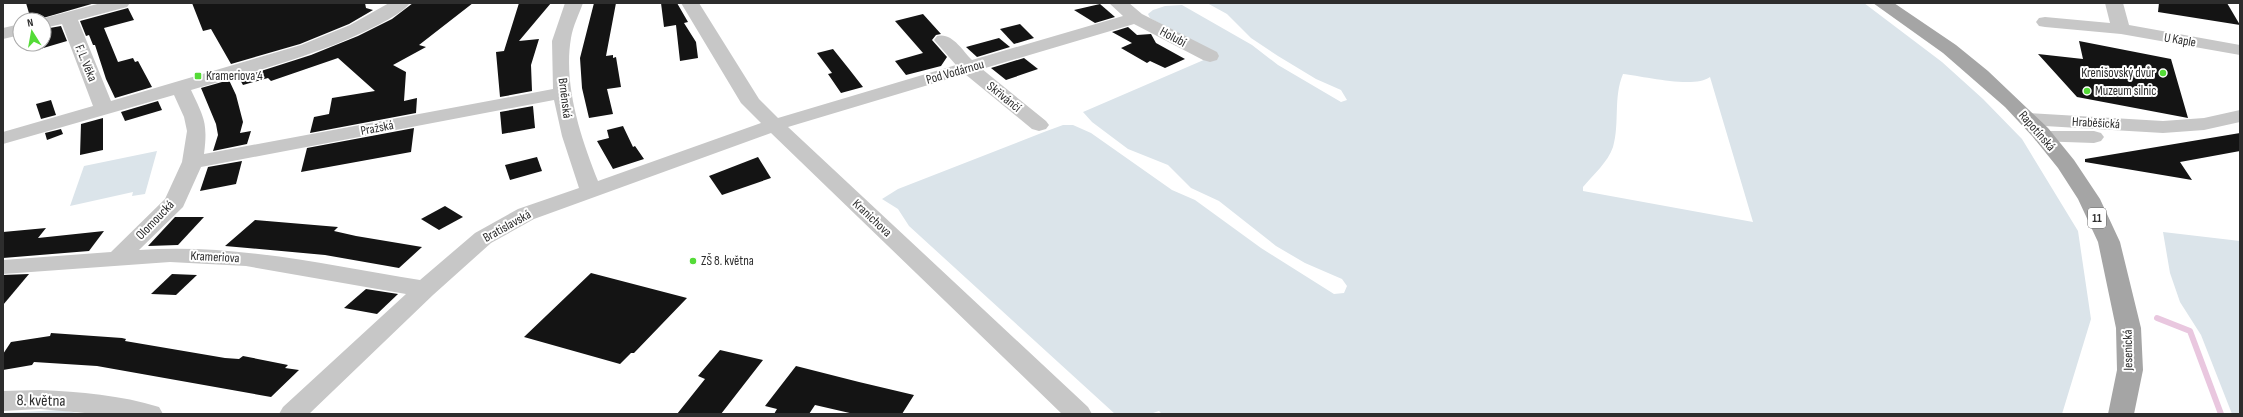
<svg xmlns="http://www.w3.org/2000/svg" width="2243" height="417" font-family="'Sofia Sans Condensed',sans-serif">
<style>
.green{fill:#dbe4ea;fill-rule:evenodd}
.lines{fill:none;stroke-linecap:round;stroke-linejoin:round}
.stream{stroke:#e9c7df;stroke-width:6}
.building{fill:#141414}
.minor{fill:#c7c7c7;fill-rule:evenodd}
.major{fill:#a5a5a5;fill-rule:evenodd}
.poi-dot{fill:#54db37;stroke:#fff;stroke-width:1.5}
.labels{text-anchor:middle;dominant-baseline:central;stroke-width:4;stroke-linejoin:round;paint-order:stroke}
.shield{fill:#fff;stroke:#6c6c6c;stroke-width:1}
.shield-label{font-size:12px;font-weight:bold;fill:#2d2d2d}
.street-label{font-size:13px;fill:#2d2d2d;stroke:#fff}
.poi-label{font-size:13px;fill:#2d2d2d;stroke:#fff;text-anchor:start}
.near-street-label{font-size:16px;fill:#2d2d2d;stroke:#fff}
</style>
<rect width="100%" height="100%" fill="#fff"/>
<g class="green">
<path d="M1207,3H1864L1942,62L1983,99L2022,139L2078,231L2091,319L2062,414H1162L1159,411L1150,414H1115L909,226L898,209L882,199L898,189L1044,132L1063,125H1073L1091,133L1172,190L1195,200L1261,248L1334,294L1344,293L1347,286L1342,279L1305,263L1276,246L1219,201L1191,188L1168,165L1128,149L1092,122L1083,112L1206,59L1214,54L1150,18L1148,14L1153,10L1165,6L1182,5L1252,45L1278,65L1341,102L1347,100L1341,90L1316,79L1278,56L1251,38L1227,14ZM1623,74C1643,76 1694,89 1710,77L1753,222L1583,191V187C1593,175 1608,162 1613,147C1620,123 1613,98 1623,74Z"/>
<polygon points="157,151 145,194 132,196 133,192 70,206 84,166"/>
<polygon points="2163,232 2240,241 2240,414 2232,414 2201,335 2180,302 2170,273"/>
<polygon points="60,410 84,414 3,414 3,413"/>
</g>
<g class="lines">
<polyline class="stream" points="2157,318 2190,331 2221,414"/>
</g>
<g class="building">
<polygon points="26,3 95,3 36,20 31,20"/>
<polygon points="192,3 365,3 366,8 373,10 349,24 300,44 231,64 211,29 203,31"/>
<polygon points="413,3 473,3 419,45 426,47 393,65 406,72 404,101 417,98 416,113 310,133 314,117 329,114 332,98 375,91 338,58 271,81 268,78 243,85 239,78 311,55 358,36 392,19"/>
<polygon points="519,3 551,3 519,41 539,39 531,65 532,91 500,97 496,52 504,51"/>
<polygon points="594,3 616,3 606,56 613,55 613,58 616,57 621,87 607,89 613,114 589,118 582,88 580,58"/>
<polygon points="661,3 677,3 688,22 684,23 696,42 698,58 680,61 676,25 664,27"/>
<polygon points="2159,3 2227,3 2240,25 2158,12"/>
<polygon points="1100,4 1115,17 1095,23 1074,10"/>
<polygon points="128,8 134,20 104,28 118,62 133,58 135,62 138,61 152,87 115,98 106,79 95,45 93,45 89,35 86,36 80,21"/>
<polygon points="923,14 941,34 936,35 932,40 947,57 941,66 906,75 895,61 923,53 895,21"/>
<polygon points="1020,24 1034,38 1014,44 1000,29"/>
<polygon points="61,26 67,41 40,49 38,44 44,44 44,29"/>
<polygon points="1128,27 1137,35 1151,34 1156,43 1185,59 1165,68 1150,61 1147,63 1121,48 1132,43 1112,32"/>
<polygon points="999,38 1010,47 977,57 966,47"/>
<polygon points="2079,41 2171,59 2188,118 2077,97 2038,54 2083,59"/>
<polygon points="833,49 849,69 863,87 841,93 828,74 832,73 817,53"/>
<polygon points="1024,58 1038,69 1006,80 991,68"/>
<polygon points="229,80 236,95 243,122 240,133 251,131 247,144 213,151 218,135 216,124 201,88"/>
<polygon points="51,100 56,115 41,119 36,104"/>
<polygon points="158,101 162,110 125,121 121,112"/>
<polygon points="533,106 535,128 502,134 500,112"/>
<polygon points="103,118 103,150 80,155 81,124"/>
<polygon points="623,126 633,147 635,146 644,159 613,169 597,141 609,138 607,130"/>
<polygon points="414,128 411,152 301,172 307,148"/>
<polygon points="61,129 63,134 47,140 45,133"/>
<polygon points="2240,133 2240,151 2180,162 2192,180 2085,162 2085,159"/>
<polygon points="537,157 542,171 510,180 505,165"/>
<polygon points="758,157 771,178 722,195 709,176"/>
<polygon points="242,161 236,184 200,191 208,167"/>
<polygon points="445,206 463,217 439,230 421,219"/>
<polygon points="175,217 204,217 178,245 148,246"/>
<polygon points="255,220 338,227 334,231 356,236 422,247 399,268 325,255 225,246"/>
<polygon points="46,228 38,238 104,231 89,251 3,258 3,232"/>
<polygon points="591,273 687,298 634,353 631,353 620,364 524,337"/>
<polygon points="29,274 3,305 3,275"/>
<polygon points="172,274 197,275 176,295 151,294"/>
<polygon points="366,289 398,294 377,314 344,308"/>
<polygon points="51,333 122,338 126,339 125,341 225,358 239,359 243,356 288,365 285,368 299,370 271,397 97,366 34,362 32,365 3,370 3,354 11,342 50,336"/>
<polygon points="720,350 763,360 721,414 677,414 705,379 698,376"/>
<polygon points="796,366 859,382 914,395 902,414 854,414 815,405 809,414 774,414 777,409 765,406"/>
</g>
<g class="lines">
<g class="minor">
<path d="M101,3H130L127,7L78,20L111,101L301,45L350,25L389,3H410C403,12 389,19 380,24C320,55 255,71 191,90C204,118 208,122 204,154L553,89L552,41L565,3H583C579,14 573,26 571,38C563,85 581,138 598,181L761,123L741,103L681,3H699L759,99L778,118L956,65L934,40L937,36C952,32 962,50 972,60L1123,16L1109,3H1129L1142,14L1217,52L1219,56L1217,60L1210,62L1203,60L1134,24L982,69L1046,121L1049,125L1046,129L1039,131L1032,129L965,74L788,127L1088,407L1092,414H1062L771,133L534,219L491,243L433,295L309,414H279L283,407L406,294L246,266L170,262L3,274V260L111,252L165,199L182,162L187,131L184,117L174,95L3,144V132L93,106L62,24L44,28V20H37ZM554,100L562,136L579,188L518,209L475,233L420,280C327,265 234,243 139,250L183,207L201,167Z"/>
<polygon points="2105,3 2123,3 2129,25 2240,45 2240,55 2121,34 2045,27 2039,26 2036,22 2039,18 2045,17 2110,23"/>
<polygon points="20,24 20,35 3,39 3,28"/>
<polygon points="2240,110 2240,122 2204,130 2163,133 2028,125 2021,123 2018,119 2021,115 2028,113 2163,121 2204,118"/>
<polygon points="2043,131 2094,131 2101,133 2104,137 2101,141 2094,143 2036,141 2033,137 2036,133"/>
<path d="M40,390C80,392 121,395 159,407L163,414H96L40,409L3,411V391Z"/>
</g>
<polygon class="major" points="1873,3 1894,3 1956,45 1988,71 2048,128 2074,160 2100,199 2120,242 2141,328 2143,370 2134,414 2108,414 2117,370 2116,328 2098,242 2078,199 2058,168 2033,137 2005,107 1943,53"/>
</g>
<g class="poi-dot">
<circle cx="2163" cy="73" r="4"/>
<rect x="194" y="72" width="8" height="8" rx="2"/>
<circle cx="2087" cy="91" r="4"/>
<circle cx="693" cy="261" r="4"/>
</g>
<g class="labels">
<rect class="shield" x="2088" y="208" width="18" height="20" rx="3"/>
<g class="shield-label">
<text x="2097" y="218">11</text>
</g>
<g class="street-label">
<text transform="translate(1173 37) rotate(28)">Holubí</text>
<text transform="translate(2180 40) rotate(10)">U Kaple</text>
<text transform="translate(86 63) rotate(68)">F. L. Věka</text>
<text transform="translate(955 72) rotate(-16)">Pod Vodárnou</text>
<text transform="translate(1004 97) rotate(39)">Skřivánčí</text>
<text transform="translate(565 98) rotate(83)">Brněnská</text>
<text transform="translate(2096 123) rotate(3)">Hraběšická</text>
<text transform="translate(377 128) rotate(-11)">Pražská</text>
<text transform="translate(2037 131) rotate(49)">Rapotínská</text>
<text transform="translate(872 218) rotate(43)">Kranichova</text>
<text transform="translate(155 220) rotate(-46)">Olomoucká</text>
<text transform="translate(507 226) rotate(-29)">Bratislavská</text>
<text transform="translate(215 257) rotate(3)">Krameriova</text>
<text transform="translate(2128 350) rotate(-91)">Jesenická</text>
</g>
<g class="poi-label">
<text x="2155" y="73" text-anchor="end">Krenišovský dvůr</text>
<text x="206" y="76">Krameriova 4</text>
<text x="2095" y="91">Muzeum silnic</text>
<text x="701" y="261">ZŠ 8. května</text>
</g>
<g class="near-street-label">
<text transform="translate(41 401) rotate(1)">8. května</text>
</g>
</g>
<rect width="2243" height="417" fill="none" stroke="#2d2d2d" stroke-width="8"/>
<g transform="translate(32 32) rotate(349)"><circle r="19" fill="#ffffff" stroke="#ababab"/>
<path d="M0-3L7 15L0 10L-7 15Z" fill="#54db37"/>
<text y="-6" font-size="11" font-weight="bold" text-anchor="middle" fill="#2d2d2d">N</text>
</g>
</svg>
